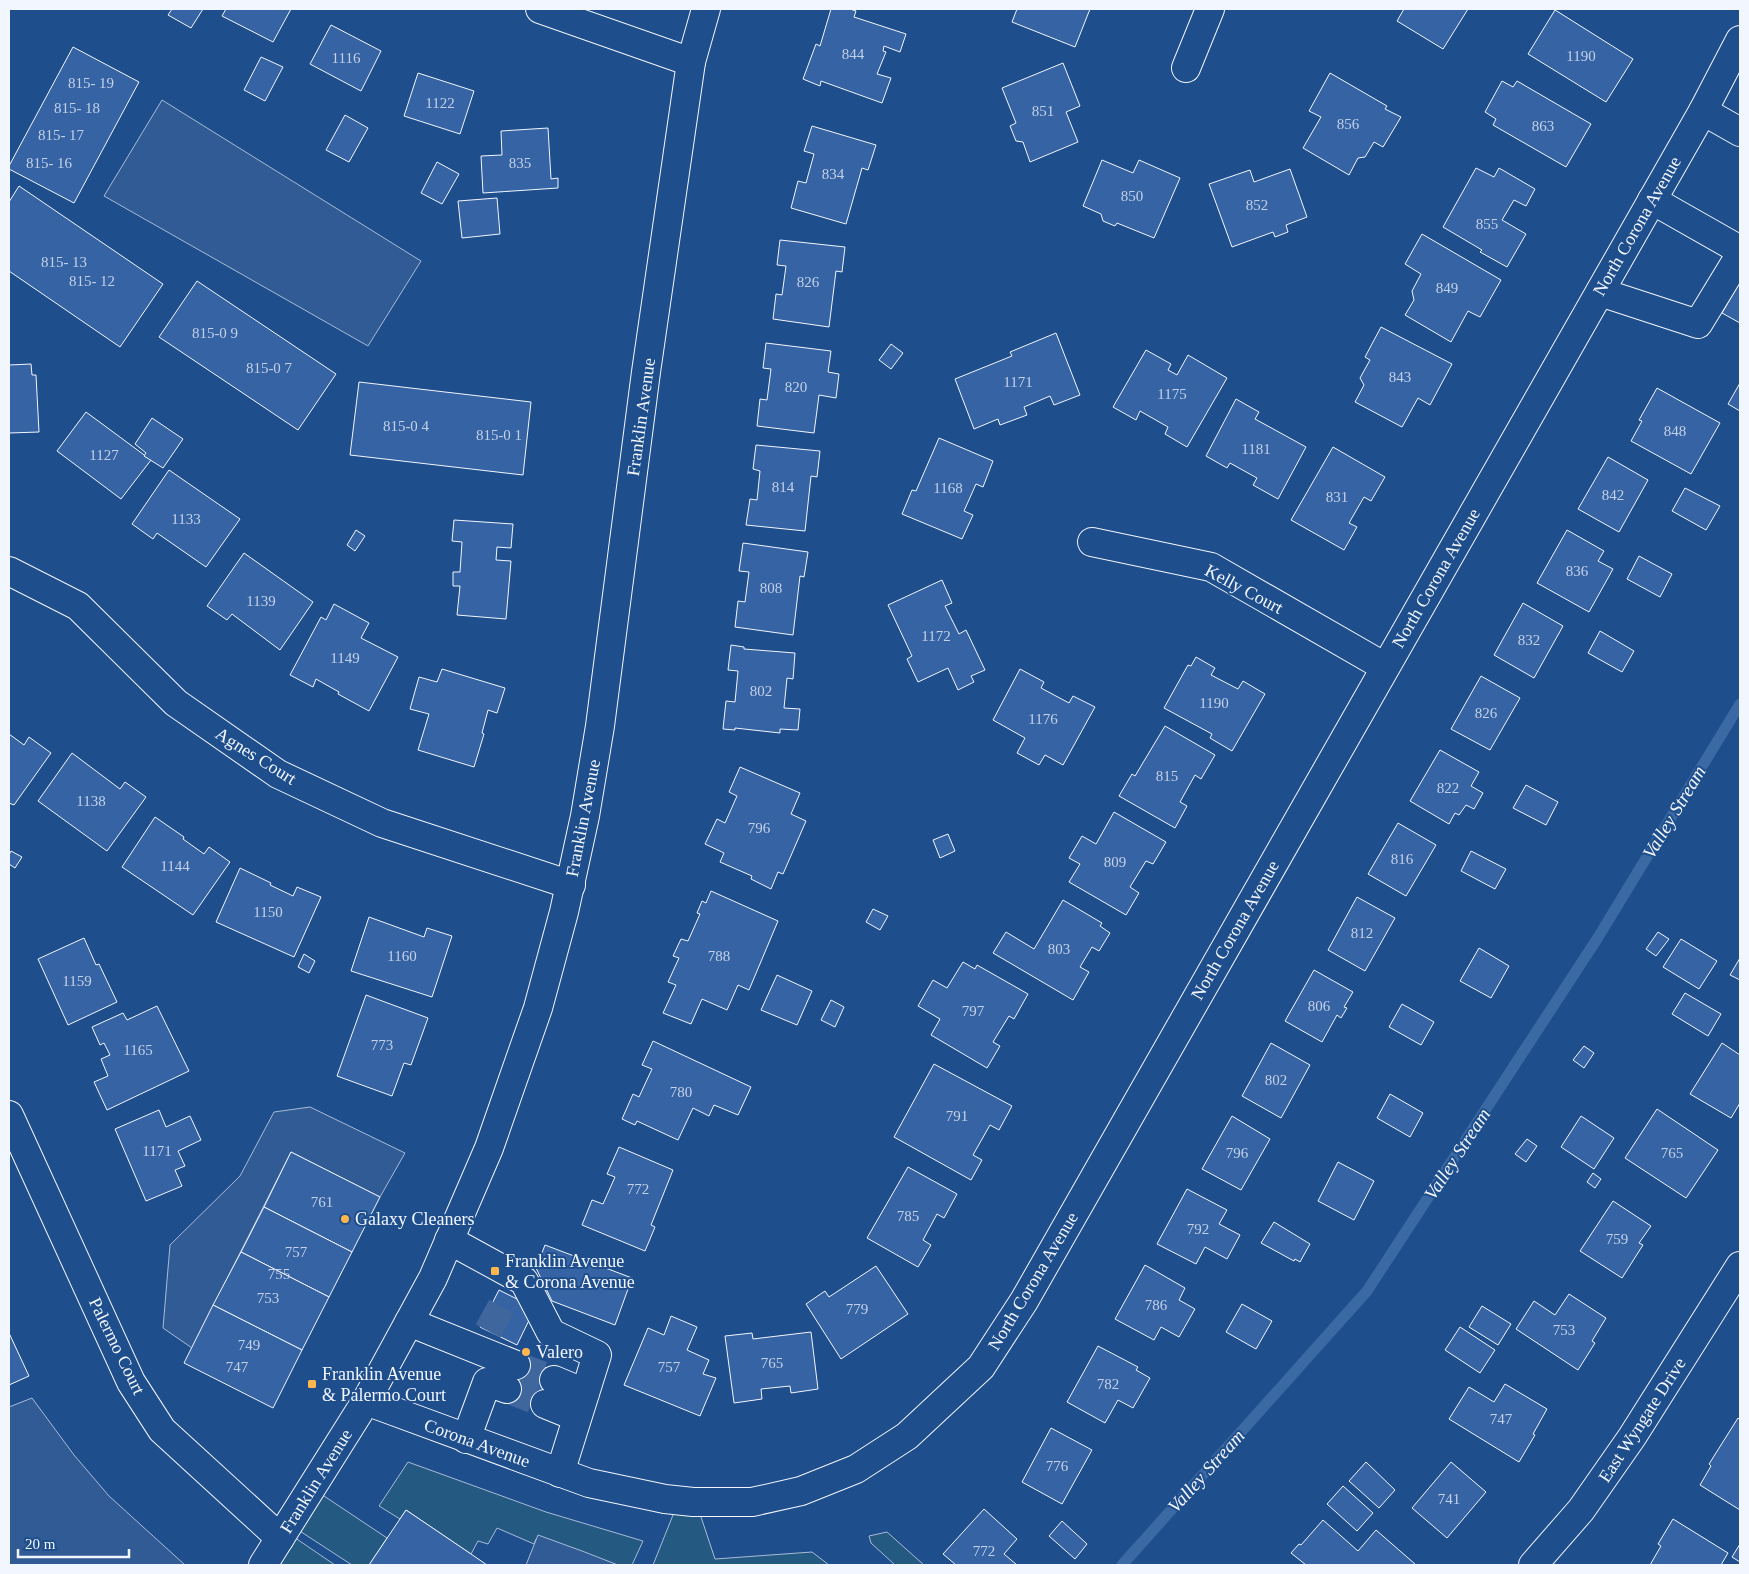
<svg xmlns="http://www.w3.org/2000/svg" width="1749" height="1574" font-family="Georgia,serif">
<style>
.green{fill:#245a82;stroke:#a8bbd7}
.parking{fill:#305b95;stroke:#a8bbd7}
.lines{fill:none;stroke-linecap:round;stroke-linejoin:round}
.stream{stroke:#3b69a3;stroke-width:11}
.building{fill:#3563a3;stroke:#f2f6ff}
.minor-tunnel{stroke:#3f679d;stroke-width:28;stroke-dasharray:28 14;stroke-linecap:butt}
.minor-casing{stroke:#f2f6ff;stroke-width:30}
.major-casing{stroke:#f2f6ff;stroke-width:30}
.minor{stroke:#1f4e8c;stroke-width:28}
.major{stroke:#1f4e8c;stroke-width:28}
.poi-dot{fill:#ffb74d;stroke:#1f4e8c;stroke-width:2}
.labels{text-anchor:middle;dominant-baseline:central;stroke-width:4;stroke-linejoin:round;paint-order:stroke}
.number-label{font-size:15px;fill:#c3d1e8}
.street-label{font-size:18px;fill:#f2f6ff;stroke:#1f4e8c}
.poi-label{font-size:18px;fill:#f2f6ff;stroke:#1f4e8c;text-anchor:start}
.water-label{font-size:19px;font-style:italic;fill:#f2f6ff;stroke:#1f4e8c}
</style>
<rect width="100%" height="100%" fill="#1f4e8c"/>
<g class="green">
<polygon points="408,1462 546,1512 643,1541 632,1565 603,1565 536,1539 534,1544 497,1528 488,1544 478,1541 471,1554 406,1510 400,1519 379,1506"/>
<polygon points="312,1488 387,1538 369,1565 352,1565 289,1524"/>
<polygon points="679,1500 696,1502 715,1559 812,1552 829,1565 653,1565"/>
<polygon points="285,1531 335,1565 279,1565"/>
<polygon points="887,1532 924,1565 895,1565 871,1543 869,1536"/>
</g>
<g class="parking">
<polygon points="162,100 421,261 368,346 104,196"/>
<polygon points="310,1107 405,1153 380,1197 291,1152 192,1348 163,1328 170,1245 240,1176 274,1112"/>
<polygon points="32,1398 74,1455 109,1496 185,1565 9,1565 9,1407"/>
<polygon points="538,1535 582,1551 618,1565 526,1565"/>
</g>
<g class="lines">
<polyline class="stream" points="1122,1565 1367,1291 1597,939 1740,704"/>
</g>
<g class="building">
<polygon points="172,9 203,9 191,28 168,15"/>
<polygon points="226,9 291,9 273,42 222,16"/>
<polygon points="831,9 850,9 856,11 854,17 906,34 900,52 884,46 883,51 886,52 877,74 891,78 882,103 821,81 820,86 803,79 816,44 820,46"/>
<polygon points="1017,9 1090,9 1075,47 1012,22"/>
<polygon points="1404,9 1468,9 1443,49 1397,21"/>
<polygon points="1555,10 1633,59 1606,102 1528,54"/>
<polygon points="331,25 381,51 361,91 310,64"/>
<polygon points="73,47 139,82 74,203 9,169 9,166"/>
<polygon points="261,57 283,67 265,101 244,90"/>
<polygon points="1063,63 1080,106 1066,112 1078,142 1030,162 1023,142 1016,141 1010,126 1016,123 1002,88"/>
<polygon points="418,73 474,91 460,134 404,116"/>
<polygon points="1330,73 1387,106 1385,109 1401,117 1383,147 1374,142 1365,157 1358,158 1349,175 1303,148 1321,117 1309,111"/>
<polygon points="1502,81 1513,87 1517,81 1591,124 1566,167 1493,125 1496,119 1485,112"/>
<polygon points="345,115 368,128 349,162 326,150"/>
<polygon points="812,126 876,145 868,170 862,168 846,224 791,208 798,181 806,183 814,154 804,151"/>
<polygon points="548,128 551,179 558,178 558,188 483,193 481,156 502,155 501,131"/>
<polygon points="1102,160 1133,173 1139,160 1180,178 1154,238 1117,223 1115,226 1103,221 1101,214 1083,206"/>
<polygon points="437,162 459,174 442,204 421,193"/>
<polygon points="1476,168 1494,177 1499,168 1535,189 1526,206 1514,200 1502,220 1526,234 1507,267 1480,252 1482,250 1443,227"/>
<polygon points="1290,169 1307,217 1286,225 1288,232 1275,237 1273,232 1232,247 1209,184 1250,170 1254,182"/>
<polygon points="19,186 163,284 120,347 9,271 9,202"/>
<polygon points="497,198 500,234 462,238 458,201"/>
<polygon points="1422,234 1501,280 1480,317 1468,311 1451,342 1405,315 1414,300 1412,291 1421,274 1405,264"/>
<polygon points="780,240 845,247 842,272 836,271 829,327 773,319 776,294 782,295 786,266 777,265"/>
<polygon points="197,281 336,374 298,430 159,337"/>
<polygon points="1740,282 1740,323 1722,313"/>
<polygon points="1381,327 1452,364 1430,405 1418,398 1402,427 1355,402 1364,385 1360,378 1370,360 1365,357"/>
<polygon points="1056,333 1080,395 1054,405 1050,396 1024,407 1027,415 1000,425 998,419 974,429 955,379 1012,356 1010,352"/>
<polygon points="766,343 831,351 828,372 839,374 836,398 819,395 814,433 757,426 760,399 767,400 771,369 763,368"/>
<polygon points="891,344 903,353 891,369 879,360"/>
<polygon points="1146,350 1171,364 1168,370 1177,375 1188,355 1227,378 1187,447 1165,434 1168,427 1140,411 1136,420 1113,407"/>
<polygon points="31,364 32,375 36,375 39,432 9,433 9,365"/>
<polygon points="359,382 531,402 523,475 350,455"/>
<polygon points="1740,383 1740,411 1728,404"/>
<polygon points="1657,388 1720,423 1691,474 1631,441 1642,421 1639,420"/>
<polygon points="1236,399 1259,412 1255,419 1306,447 1278,499 1253,485 1257,478 1230,463 1227,468 1206,456"/>
<polygon points="86,412 151,460 121,499 57,451"/>
<polygon points="152,418 183,439 163,468 144,456 146,453 135,444"/>
<polygon points="939,438 993,461 983,487 976,484 964,511 973,515 962,539 902,514 912,490 916,491"/>
<polygon points="756,445 820,451 817,477 811,476 805,531 746,525 750,499 757,500 760,471 753,469"/>
<polygon points="1333,447 1385,477 1371,501 1364,497 1349,523 1357,527 1344,550 1291,520"/>
<polygon points="1608,457 1648,480 1619,532 1578,509"/>
<polygon points="169,470 240,519 206,567 157,533 153,539 132,524"/>
<polygon points="1685,488 1720,506 1706,530 1672,511"/>
<polygon points="454,520 513,524 511,548 497,547 496,560 511,561 506,619 457,615 460,586 453,586 453,572 460,572 462,542 452,541"/>
<polygon points="356,530 365,536 355,551 347,545"/>
<polygon points="1567,530 1604,551 1598,561 1613,569 1589,612 1537,583"/>
<polygon points="743,543 808,552 804,577 800,576 793,635 735,627 738,601 745,602 749,572 739,571"/>
<polygon points="244,553 313,602 280,650 232,614 227,620 207,606"/>
<polygon points="1639,556 1672,574 1660,597 1627,579"/>
<polygon points="942,580 952,603 945,606 959,634 966,630 985,670 971,676 974,682 958,690 948,668 918,682 907,659 912,656 888,605"/>
<polygon points="1523,603 1563,626 1534,678 1494,655"/>
<polygon points="334,604 369,623 361,638 398,657 369,711 338,694 339,692 316,679 313,687 290,675 321,617 326,620"/>
<polygon points="1600,631 1634,651 1622,672 1588,653"/>
<polygon points="731,645 744,647 744,649 795,653 793,679 787,678 784,708 800,709 798,730 780,729 780,733 735,728 735,730 723,729 726,701 735,702 738,671 728,670"/>
<polygon points="1196,657 1215,668 1211,675 1238,689 1243,681 1265,694 1232,751 1210,738 1212,734 1164,708 1188,665 1191,666"/>
<polygon points="442,669 505,688 497,713 488,710 482,733 484,734 474,767 418,750 429,714 410,709 419,677 437,682"/>
<polygon points="1020,669 1044,682 1041,688 1069,703 1073,696 1095,707 1063,765 1045,755 1039,765 1017,753 1025,738 993,720"/>
<polygon points="1481,676 1520,698 1490,750 1451,729"/>
<polygon points="1165,726 1215,755 1201,779 1195,775 1180,802 1187,806 1175,828 1119,796 1132,774 1135,776"/>
<polygon points="9,734 24,745 29,737 51,753 14,805 9,803"/>
<polygon points="1440,750 1479,772 1471,786 1483,793 1474,809 1466,805 1459,815 1455,813 1449,824 1410,801"/>
<polygon points="72,753 120,789 125,782 146,797 107,851 38,801"/>
<polygon points="740,767 800,793 791,814 806,821 783,874 778,872 771,889 751,879 752,876 720,862 724,853 705,844 717,819 725,823 737,796 729,792"/>
<polygon points="1526,785 1558,802 1546,825 1513,808"/>
<polygon points="1114,812 1166,842 1153,864 1146,861 1130,887 1139,893 1126,915 1069,882 1080,864 1069,858 1082,836 1096,844"/>
<polygon points="155,817 184,837 183,839 204,854 209,847 230,862 193,915 122,867"/>
<polygon points="1398,823 1436,845 1406,896 1368,874"/>
<polygon points="948,834 955,851 940,858 933,840"/>
<polygon points="11,851 22,857 15,868 9,864 9,855"/>
<polygon points="1471,851 1506,869 1495,889 1461,871"/>
<polygon points="240,868 271,883 270,885 293,896 297,887 321,897 294,957 216,922"/>
<polygon points="711,891 778,921 749,990 738,985 727,1010 702,999 691,1024 663,1013 676,985 668,982 679,958 673,956 681,939 688,941 700,914 697,913 702,901 706,903"/>
<polygon points="1357,897 1395,918 1365,971 1328,950"/>
<polygon points="1063,900 1102,923 1100,926 1110,933 1099,951 1092,947 1080,967 1089,972 1073,1000 993,953 1006,932 1034,949"/>
<polygon points="873,909 888,916 880,930 866,922"/>
<polygon points="369,917 424,937 427,928 452,936 432,997 351,971"/>
<polygon points="1658,932 1669,939 1656,956 1646,949"/>
<polygon points="84,938 96,965 99,964 117,1002 68,1025 38,959"/>
<polygon points="1681,939 1717,961 1699,989 1663,967"/>
<polygon points="1479,948 1509,966 1491,998 1460,981"/>
<polygon points="304,954 315,961 309,973 298,967"/>
<polygon points="1740,958 1740,980 1730,975"/>
<polygon points="963,962 975,969 977,965 1028,994 1014,1019 1009,1016 993,1042 1000,1046 987,1068 931,1035 940,1019 918,1006 933,980 947,988"/>
<polygon points="1314,970 1353,992 1344,1007 1347,1008 1341,1018 1337,1015 1322,1042 1285,1021"/>
<polygon points="777,975 812,991 797,1025 761,1010"/>
<polygon points="1685,993 1721,1014 1708,1036 1672,1014"/>
<polygon points="366,995 428,1018 411,1065 404,1063 392,1096 337,1076"/>
<polygon points="831,1000 844,1007 835,1027 821,1020"/>
<polygon points="1402,1004 1434,1022 1421,1045 1389,1027"/>
<polygon points="157,1006 189,1071 107,1110 94,1082 108,1076 101,1059 110,1055 104,1043 100,1045 92,1027 123,1013 127,1020"/>
<polygon points="653,1041 751,1087 738,1115 714,1105 709,1116 693,1108 678,1140 637,1121 635,1125 622,1119 633,1094 639,1097 652,1069 642,1065"/>
<polygon points="1271,1043 1310,1065 1281,1118 1242,1096"/>
<polygon points="1722,1043 1740,1055 1740,1103 1731,1118 1690,1094"/>
<polygon points="1584,1046 1594,1053 1584,1068 1573,1060"/>
<polygon points="934,1064 1012,1106 999,1130 990,1125 973,1155 982,1160 971,1180 894,1137"/>
<polygon points="1390,1094 1423,1113 1410,1137 1377,1118"/>
<polygon points="1657,1109 1718,1150 1686,1198 1625,1158"/>
<polygon points="159,1110 166,1127 190,1116 201,1140 178,1151 185,1166 175,1170 182,1186 146,1201 115,1129"/>
<polygon points="1232,1116 1270,1139 1241,1190 1202,1169"/>
<polygon points="1581,1116 1614,1138 1594,1169 1561,1147"/>
<polygon points="1527,1139 1537,1146 1526,1162 1515,1154"/>
<polygon points="619,1147 673,1170 651,1225 655,1227 645,1251 582,1225 592,1200 603,1204 615,1177 607,1174"/>
<polygon points="291,1152 380,1197 352,1252 264,1207"/>
<polygon points="1338,1162 1374,1181 1354,1220 1318,1201"/>
<polygon points="908,1167 957,1194 944,1218 937,1214 923,1240 931,1245 918,1267 867,1238"/>
<polygon points="1593,1173 1601,1179 1595,1188 1587,1182"/>
<polygon points="1187,1189 1227,1210 1219,1224 1240,1235 1227,1259 1205,1247 1196,1264 1157,1244"/>
<polygon points="1613,1201 1651,1226 1639,1243 1643,1245 1622,1278 1580,1251"/>
<polygon points="264,1207 352,1252 329,1297 241,1252"/>
<polygon points="1274,1222 1310,1244 1300,1262 1295,1259 1294,1261 1261,1243"/>
<polygon points="545,1245 632,1278 615,1325 552,1301 536,1268"/>
<polygon points="241,1252 329,1297 302,1350 213,1305"/>
<polygon points="1145,1265 1185,1288 1179,1300 1195,1309 1179,1337 1161,1327 1154,1340 1115,1319"/>
<polygon points="876,1266 908,1314 841,1359 806,1304 825,1291 829,1297"/>
<polygon points="499,1290 535,1308 517,1345 480,1327"/>
<polygon points="1569,1294 1606,1318 1592,1341 1595,1343 1578,1370 1516,1329 1534,1301 1555,1315"/>
<polygon points="1242,1304 1272,1321 1256,1349 1226,1332"/>
<polygon points="213,1305 302,1350 273,1408 184,1363"/>
<polygon points="1482,1306 1511,1324 1498,1345 1469,1327"/>
<polygon points="671,1316 697,1327 687,1350 709,1360 703,1374 716,1378 700,1416 624,1385 648,1328 664,1335"/>
<polygon points="1460,1327 1495,1350 1480,1373 1445,1350"/>
<polygon points="811,1332 818,1389 791,1393 790,1386 761,1389 762,1399 734,1403 725,1336 752,1333 753,1339"/>
<polygon points="9,1333 29,1376 9,1385"/>
<polygon points="1098,1346 1138,1367 1136,1370 1150,1378 1133,1408 1118,1400 1105,1423 1067,1402"/>
<polygon points="519,1357 557,1372 543,1410 504,1396"/>
<polygon points="1505,1384 1547,1409 1533,1434 1535,1435 1519,1462 1449,1419 1469,1387 1494,1402"/>
<polygon points="1738,1418 1740,1420 1740,1510 1700,1485 1711,1466 1709,1464"/>
<polygon points="1051,1428 1092,1450 1062,1504 1022,1482"/>
<polygon points="1366,1462 1395,1490 1379,1508 1349,1481"/>
<polygon points="1451,1462 1486,1492 1447,1538 1412,1508"/>
<polygon points="1343,1486 1373,1513 1357,1531 1327,1504"/>
<polygon points="984,1509 1017,1539 1004,1554 1017,1565 956,1565 943,1554"/>
<polygon points="406,1510 471,1554 487,1565 369,1565"/>
<polygon points="1673,1519 1728,1553 1721,1565 1650,1565 1661,1546 1658,1544"/>
<polygon points="1323,1520 1358,1551 1376,1530 1415,1564 1413,1565 1306,1565 1291,1553 1299,1544 1301,1545"/>
<polygon points="1062,1521 1087,1544 1075,1559 1049,1536"/>
<polygon points="1740,1544 1740,1562 1732,1557"/>
</g>
<g class="lines">
<g class="minor-tunnel">
<polyline points="488,1331 508,1295"/>
<polyline points="516,1365 554,1380"/>
<polyline points="507,1389 545,1404"/>
</g>
<g class="minor-casing">
<g id="minor">
<polyline points="540,9 691,62"/>
<polyline points="1186,68 1210,9"/>
<polyline points="1703,111 1740,132"/>
<polyline points="1652,200 1740,250"/>
<polyline points="1600,292 1698,324 1740,255"/>
<polyline points="1092,542 1211,567 1385,667"/>
<polyline points="9,571 78,606 176,703 278,774 382,823 571,885"/>
<polyline points="9,1115 131,1382 162,1430 280,1538"/>
<polyline points="449,1240 524,1281 551,1333 597,1355 560,1473"/>
<polyline points="409,1322 516,1365"/>
<polyline points="554,1380 585,1393"/>
<polyline points="545,1404 577,1417"/>
<polyline points="466,1439 487,1382 507,1389"/>
<polyline points="1533,1565 1581,1510 1632,1437 1740,1266"/>
</g>
</g>
<g class="major-casing">
<g id="major">
<polyline points="366,1401 589,1483 665,1499 693,1502 752,1502 801,1491 856,1469 907,1436 981,1367 1024,1301 1703,111 1740,40"/>
<polyline points="263,1565 366,1401 433,1278 489,1148 538,1008 564,912 585,816 600,726 646,372 691,62 706,9"/>
</g>
</g>
<use href="#minor" class="minor"/>
<use href="#major" class="major"/>
</g>
<g class="poi-dot">
<circle cx="345" cy="1219" r="5"/>
<rect x="490" y="1266" width="10" height="10" rx="2.5"/>
<circle cx="526" cy="1352" r="5"/>
<rect x="307" y="1379" width="10" height="10" rx="2.5"/>
</g>
<g class="labels">
<g class="number-label">
<text x="853" y="54">844</text>
<text x="1581" y="56">1190</text>
<text x="346" y="58">1116</text>
<text x="91" y="83">815- 19</text>
<text x="440" y="103">1122</text>
<text x="77" y="108">815- 18</text>
<text x="1043" y="111">851</text>
<text x="1348" y="124">856</text>
<text x="1543" y="126">863</text>
<text x="61" y="135">815- 17</text>
<text x="49" y="163">815- 16</text>
<text x="520" y="163">835</text>
<text x="833" y="174">834</text>
<text x="1132" y="196">850</text>
<text x="1257" y="205">852</text>
<text x="1487" y="224">855</text>
<text x="64" y="262">815- 13</text>
<text x="92" y="281">815- 12</text>
<text x="808" y="282">826</text>
<text x="1447" y="288">849</text>
<text x="215" y="333">815-0 9</text>
<text x="269" y="368">815-0 7</text>
<text x="1400" y="377">843</text>
<text x="1018" y="382">1171</text>
<text x="796" y="387">820</text>
<text x="1172" y="394">1175</text>
<text x="406" y="426">815-0 4</text>
<text x="1675" y="431">848</text>
<text x="499" y="435">815-0 1</text>
<text x="1256" y="449">1181</text>
<text x="104" y="455">1127</text>
<text x="783" y="487">814</text>
<text x="948" y="488">1168</text>
<text x="1613" y="495">842</text>
<text x="1337" y="497">831</text>
<text x="186" y="519">1133</text>
<text x="1577" y="571">836</text>
<text x="771" y="588">808</text>
<text x="261" y="601">1139</text>
<text x="936" y="636">1172</text>
<text x="1529" y="640">832</text>
<text x="345" y="658">1149</text>
<text x="761" y="691">802</text>
<text x="1214" y="703">1190</text>
<text x="1486" y="713">826</text>
<text x="1043" y="719">1176</text>
<text x="1167" y="776">815</text>
<text x="1448" y="788">822</text>
<text x="91" y="801">1138</text>
<text x="759" y="828">796</text>
<text x="1402" y="859">816</text>
<text x="1115" y="862">809</text>
<text x="175" y="866">1144</text>
<text x="268" y="912">1150</text>
<text x="1362" y="933">812</text>
<text x="1059" y="949">803</text>
<text x="402" y="956">1160</text>
<text x="719" y="956">788</text>
<text x="77" y="981">1159</text>
<text x="1319" y="1006">806</text>
<text x="973" y="1011">797</text>
<text x="382" y="1045">773</text>
<text x="138" y="1050">1165</text>
<text x="1276" y="1080">802</text>
<text x="681" y="1092">780</text>
<text x="957" y="1116">791</text>
<text x="157" y="1151">1171</text>
<text x="1237" y="1153">796</text>
<text x="1672" y="1153">765</text>
<text x="638" y="1189">772</text>
<text x="322" y="1202">761</text>
<text x="908" y="1216">785</text>
<text x="1198" y="1229">792</text>
<text x="1617" y="1239">759</text>
<text x="296" y="1252">757</text>
<text x="279" y="1274">755</text>
<text x="268" y="1298">753</text>
<text x="1156" y="1305">786</text>
<text x="857" y="1309">779</text>
<text x="1564" y="1330">753</text>
<text x="249" y="1345">749</text>
<text x="772" y="1363">765</text>
<text x="237" y="1367">747</text>
<text x="669" y="1367">757</text>
<text x="1108" y="1384">782</text>
<text x="1501" y="1419">747</text>
<text x="1057" y="1466">776</text>
<text x="1449" y="1499">741</text>
<text x="984" y="1551">772</text>
</g>
<g class="street-label">
<text transform="translate(1637 226) rotate(-60)">North Corona Avenue</text>
<text transform="translate(641 417) rotate(-82)">Franklin Avenue</text>
<text transform="translate(1436 578) rotate(-60)">North Corona Avenue</text>
<text transform="translate(1244 589) rotate(28)">Kelly Court</text>
<text transform="translate(256 756) rotate(32)">Agnes Court</text>
<text transform="translate(583 818) rotate(-79)">Franklin Avenue</text>
<text transform="translate(1235 930) rotate(-60)">North Corona Avenue</text>
<text transform="translate(1033 1281) rotate(-59)">North Corona Avenue</text>
<text transform="translate(117 1346) rotate(64)">Palermo Court</text>
<text transform="translate(1642 1420) rotate(-57)">East Wyngate Drive</text>
<text transform="translate(477 1443) rotate(20)">Corona Avenue</text>
<text transform="translate(316 1481) rotate(-58)">Franklin Avenue</text>
</g>
<g class="poi-label">
<text x="355" y="1219">Galaxy Cleaners</text>
<text x="505" y="1261">Franklin Avenue<tspan x="505" dy="21">&amp; Corona Avenue</tspan></text>
<text x="536" y="1352">Valero</text>
<text x="322" y="1374">Franklin Avenue<tspan x="322" dy="21">&amp; Palermo Court</tspan></text>
</g>
<g class="water-label">
<text transform="translate(1674 812) rotate(-59)">Valley Stream</text>
<text transform="translate(1457 1154) rotate(-57)">Valley Stream</text>
<text transform="translate(1206 1471) rotate(-48)">Valley Stream</text>
</g>
</g>
<rect width="1749" height="1574" fill="none" stroke="#f2f6ff" stroke-width="20"/>
<path d="M18 1549v8h111v-8" fill="none" stroke="#f2f6ff" stroke-width="2.5"/>
<text x="25" y="1549" font-size="15" fill="#f2f6ff" stroke="#1f4e8c" stroke-width="4" paint-order="stroke">20 m</text>
</svg>
